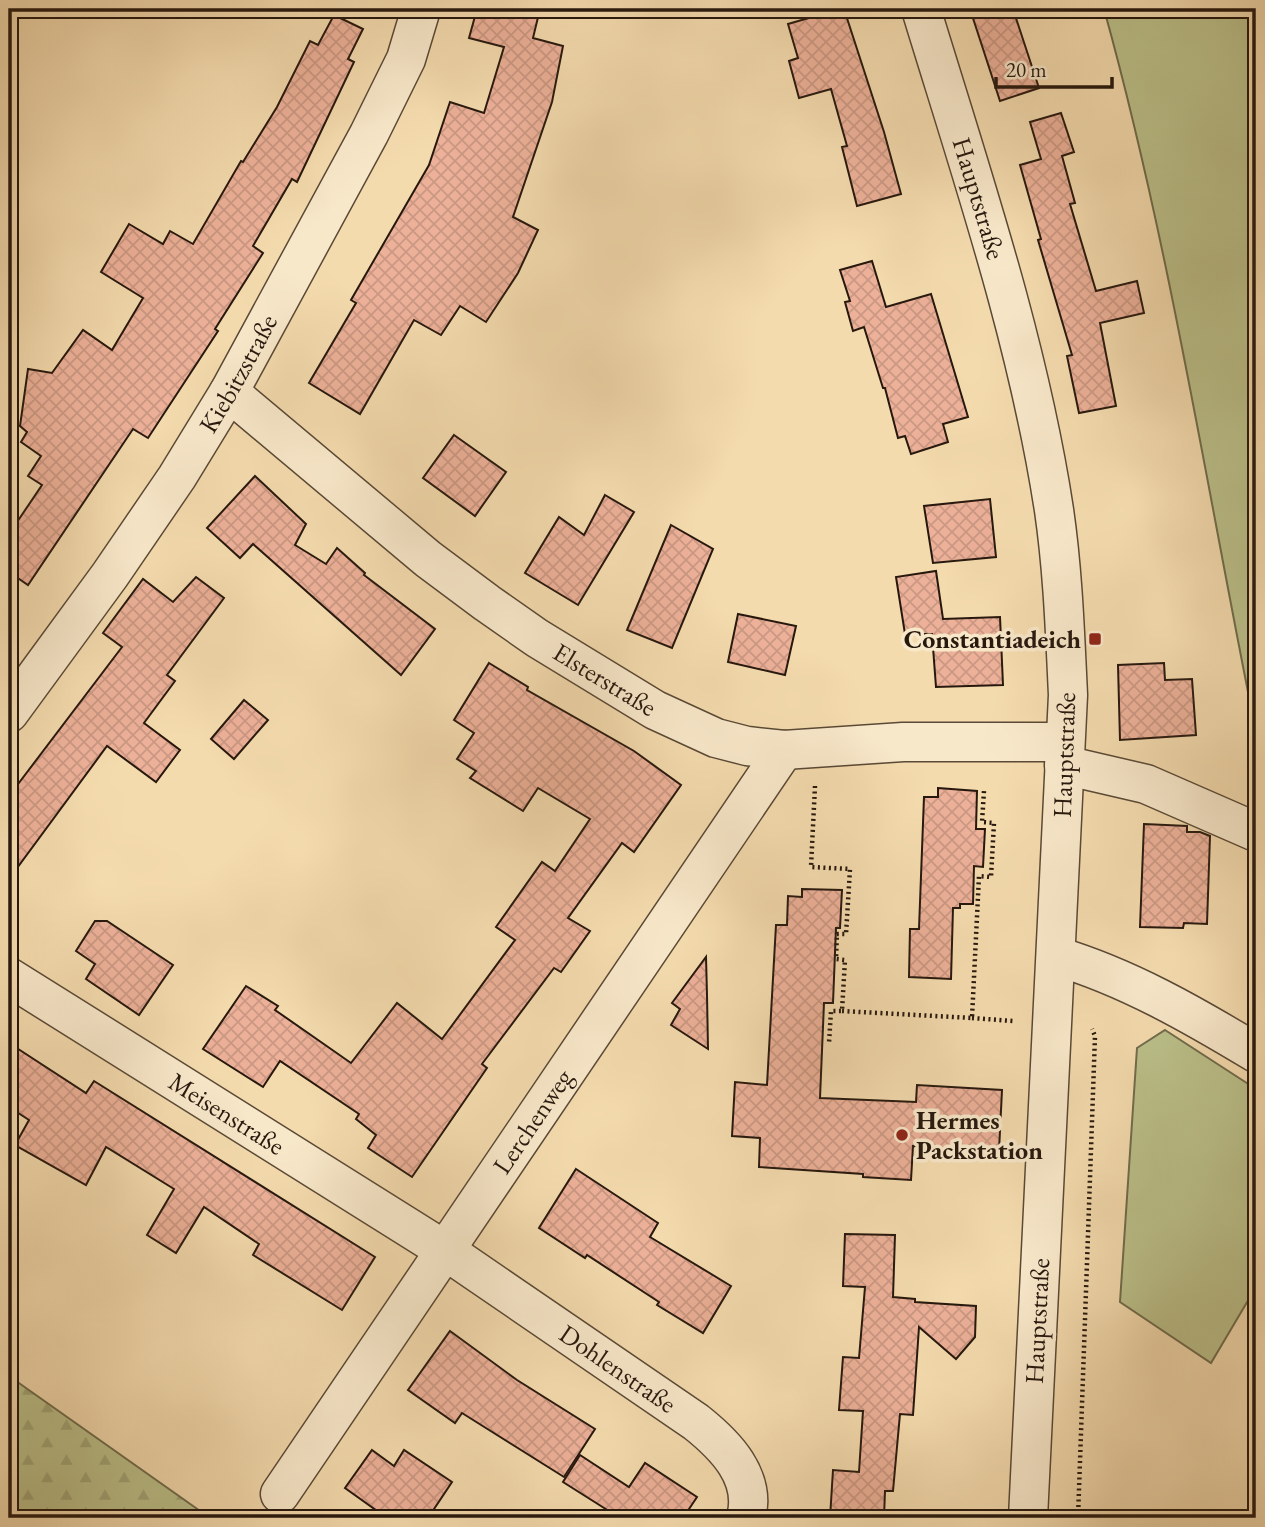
<svg xmlns="http://www.w3.org/2000/svg" width="1265" height="1527" font-family="'EB Garamond',serif">
<style>
.grass{fill:#bbc08a;stroke:#716c4c;stroke-width:2}
.forest{fill:url(#forest-firs);stroke:#716c4c;stroke-width:2}
.building{fill:url(#building-cross-hatch);stroke:#27180e;stroke-width:2}
.lines{fill:none;stroke-linecap:round;stroke-linejoin:round}
.minor-casing{stroke:#5a4936;stroke-width:41}
.tertiary-casing{stroke:#5a4936;stroke-width:41}
.path{stroke:#27180e;stroke-width:4.5;stroke-dasharray:2 3.5;stroke-linecap:butt}
.minor{stroke:#f8e8ca;stroke-width:38}
.tertiary{stroke:#f8e8ca;stroke-width:38}
.poi-dot{fill:#8f2418;stroke:#f8e8ca;stroke-width:2.5}
.labels{text-anchor:middle;dominant-baseline:central;stroke-width:7;stroke-linejoin:round;paint-order:stroke}
.street-label{font-size:26px;fill:#27180e;stroke:#f8e8ca}
.poi-label{font-size:26px;font-weight:bold;fill:#27180e;stroke:#f8e8ca;text-anchor:end}
</style>
<defs>
<pattern id="forest-firs" width="22" height="20" patternUnits="userSpaceOnUse" patternTransform="scale(1.75)"><rect width="22" height="20" fill="#bbc08a"/><path d="M5 1l3.5 6h-7zM16 11l3.5 6h-7z" fill="#a1a476"/></pattern>
<pattern id="building-cross-hatch" width="8" height="8" patternUnits="userSpaceOnUse" patternTransform="scale(1.75)"><rect width="8" height="8" fill="#edb199"/><path d="M0 0l8 8M0 8l8-8" fill="none" stroke="#cb9883"/></pattern>
</defs>
<rect width="100%" height="100%" fill="#f4dbae"/>
<filter id="stains"><feTurbulence type="fractalNoise" baseFrequency=".00286" numOctaves="4"/><feColorMatrix values="0 0 0 0 .2 0 0 0 0 .09 0 0 0 0 .02 0 0 0 .5 -.17"/></filter>
<radialGradient id="worn" r=".72"><stop offset=".6" stop-color="#630" stop-opacity="0"/><stop offset="1" stop-color="#630" stop-opacity=".3"/></radialGradient>
<g class="grass">
<path d="M1104,9H1256V710L1250,702C1204,471 1167,236 1104,9Z"/>
<polygon points="1165,1030 1256,1089 1256,1287 1211,1363 1120,1302 1137,1048"/>
</g>
<polygon class="forest" points="9,1376 210,1518 9,1518"/>
<g class="building">
<polygon points="477,9 540,9 533,38 563,46 552,102 513,217 538,230 518,273 486,322 460,306 441,335 414,320 360,414 309,383 356,303 351,300 429,165 450,102 484,113 504,47 469,38"/>
<polygon points="840,9 844,9 884,132 901,194 857,206 842,147 847,146 831,89 799,98 789,61 798,58 788,24"/>
<polygon points="970,9 1013,9 1039,88 1000,101"/>
<polygon points="334,15 363,29 348,59 354,62 297,182 292,179 253,246 263,253 215,329 218,331 148,438 133,429 28,585 9,572 9,534 42,485 28,476 41,456 21,442 27,432 20,426 28,369 52,373 83,330 112,350 143,298 101,272 129,224 163,244 170,231 193,244 241,161 243,162 277,107 310,41 318,45"/>
<polygon points="1061,113 1074,152 1062,156 1075,203 1070,204 1096,291 1137,281 1144,313 1100,323 1116,406 1079,413 1067,356 1072,355 1038,240 1041,239 1020,165 1041,159 1030,122"/>
<polygon points="872,261 886,307 931,294 968,417 943,424 948,442 911,454 905,436 898,438 885,388 883,388 864,327 853,331 845,302 850,301 840,270"/>
<polygon points="454,435 506,472 475,516 423,478"/>
<polygon points="255,476 306,524 295,545 326,564 337,548 365,573 364,575 435,629 401,675 253,544 240,558 207,528"/>
<polygon points="605,495 634,512 578,605 525,573 559,517 584,535"/>
<polygon points="990,499 996,557 933,563 924,506"/>
<polygon points="671,525 713,549 672,648 627,630"/>
<polygon points="936,571 943,619 1000,617 1003,685 936,687 932,634 905,634 896,577"/>
<polygon points="196,577 224,598 167,675 175,681 144,723 180,750 156,782 107,746 9,879 9,796 122,647 103,633 143,579 173,602"/>
<polygon points="738,614 796,626 785,675 728,662"/>
<polygon points="489,663 528,687 527,690 634,751 681,785 634,852 622,843 568,918 590,931 561,972 554,968 482,1064 487,1068 412,1177 368,1148 376,1135 356,1119 359,1114 280,1061 263,1087 203,1049 246,986 278,1006 275,1010 351,1063 397,1003 442,1039 515,940 496,927 542,862 555,871 590,819 538,788 523,811 470,778 476,771 457,759 474,733 454,720"/>
<polygon points="1164,663 1165,680 1192,679 1196,735 1120,740 1118,665"/>
<polygon points="244,700 268,720 234,759 211,739"/>
<polygon points="938,788 977,791 976,829 985,829 983,867 974,866 973,904 960,904 960,908 953,908 951,979 909,977 910,929 919,929 924,797 938,797"/>
<polygon points="1144,824 1187,826 1187,832 1200,832 1210,836 1207,924 1184,923 1183,928 1140,927"/>
<polygon points="802,889 842,890 840,928 836,928 833,1003 824,1003 820,1098 916,1102 917,1085 1002,1090 999,1151 913,1146 911,1180 863,1177 863,1174 759,1167 760,1138 732,1136 735,1082 767,1085 776,925 787,925 788,896 802,897"/>
<polygon points="95,921 107,921 173,965 139,1015 86,979 95,964 76,951"/>
<polygon points="706,957 707,995 708,1049 671,1025 680,1009 672,1003"/>
<polygon points="9,1043 86,1093 94,1081 375,1257 342,1310 253,1255 259,1244 204,1207 176,1253 147,1235 174,1189 106,1147 86,1185 15,1145 29,1120 9,1107"/>
<polygon points="576,1169 658,1223 650,1237 731,1286 703,1333 657,1305 659,1302 587,1255 585,1258 539,1228"/>
<polygon points="845,1234 895,1235 893,1297 915,1299 915,1302 976,1306 975,1337 956,1359 919,1327 913,1415 900,1414 893,1491 885,1491 884,1518 830,1518 833,1470 859,1472 863,1411 839,1410 843,1357 859,1358 865,1287 843,1286"/>
<polygon points="450,1331 517,1380 595,1429 564,1477 462,1413 455,1423 408,1390"/>
<polygon points="372,1450 394,1466 404,1450 452,1482 428,1518 387,1518 345,1488"/>
<polygon points="580,1455 629,1487 645,1463 697,1497 683,1518 609,1518 612,1513 563,1482"/>
</g>
<g class="lines">
<g class="minor-casing">
<g id="minor">
<path id="s1" d="M229,392L428,559L487,603L537,638L655,710L716,738L747,746L784,750L903,742H1064"/>
<path id="s2" d="M9,713L110,575L177,477L229,392L369,134L406,59L421,9"/>
<polyline points="1064,765 1146,784 1256,832"/>
<path d="M1056,956C1127,977 1193,1015 1256,1053"/>
<path id="s3" d="M9,977L446,1251L696,1422C725,1445 757,1477 746,1518"/>
<path id="s4" d="M280,1494L784,750"/>
</g>
</g>
<g class="tertiary-casing">
<g id="tertiary">
<path id="s5" d="M921,9C971,173 1028,340 1054,510C1063,572 1065,633 1068,695L1028,1518"/>
</g>
</g>
<g class="path">
<polyline points="815,786 811,867 850,869 846,934 837,934 836,959 845,960 842,1011 831,1011 829,1043"/>
<polyline points="842,1011 972,1018 979,876 991,877 994,823 982,822 984,791"/>
<polyline points="972,1018 1013,1021"/>
<polyline points="1078,1518 1095,1036 1092,1029"/>
</g>
<use href="#minor" class="minor"/>
<use href="#tertiary" class="tertiary"/>
</g>
<g class="poi-dot">
<rect x="1088" y="632" width="14" height="14" rx="3.5"/>
<circle cx="902" cy="1135" r="7"/>
</g>
<g class="labels">
<g class="street-label">
<text stroke="none"><textPath href="#s5" startOffset="198">Hauptstraße</textPath></text>
<text stroke="none"><textPath href="#s2" startOffset="410">Kiebitzstraße</textPath></text>
<text stroke="none"><textPath href="#s1" startOffset="474">Elsterstraße</textPath></text>
<text transform="translate(1064 755) rotate(-88)">Hauptstraße</text>
<text stroke="none"><textPath href="#s3" startOffset="257">Meisenstraße</textPath></text>
<text stroke="none"><textPath href="#s4" startOffset="450">Lerchenweg</textPath></text>
<text transform="translate(1037 1321) rotate(-87)">Hauptstraße</text>
<text stroke="none"><textPath href="#s3" startOffset="724">Dohlenstraße</textPath></text>
</g>
<g class="poi-label">
<text x="1081" y="639">Constantiadeich</text>
<text x="916" y="1120" text-anchor="start">Hermes<tspan x="916" dy="30">Packstation</tspan></text>
</g>
</g>
<rect width="1265" height="1527" fill="none" stroke="#f4dbae" stroke-width="35"/>
<rect x="10" y="10" width="1244" height="1506" fill="none" stroke="#27180e" stroke-width="3.5"/>
<rect x="18" y="18" width="1230" height="1492" fill="none" stroke="#27180e" stroke-width="2"/>
<path d="M996 77v10h116v-10" fill="none" stroke="#27180e" stroke-width="3.5"/>
<text x="1006" y="77" font-size="21" fill="#27180e" stroke="#f8e8ca" stroke-width="5" paint-order="stroke">20 m</text>
<rect width="100%" height="100%" filter="url(#stains)"/>
<rect width="100%" height="100%" fill="url(#worn)"/>
</svg>
